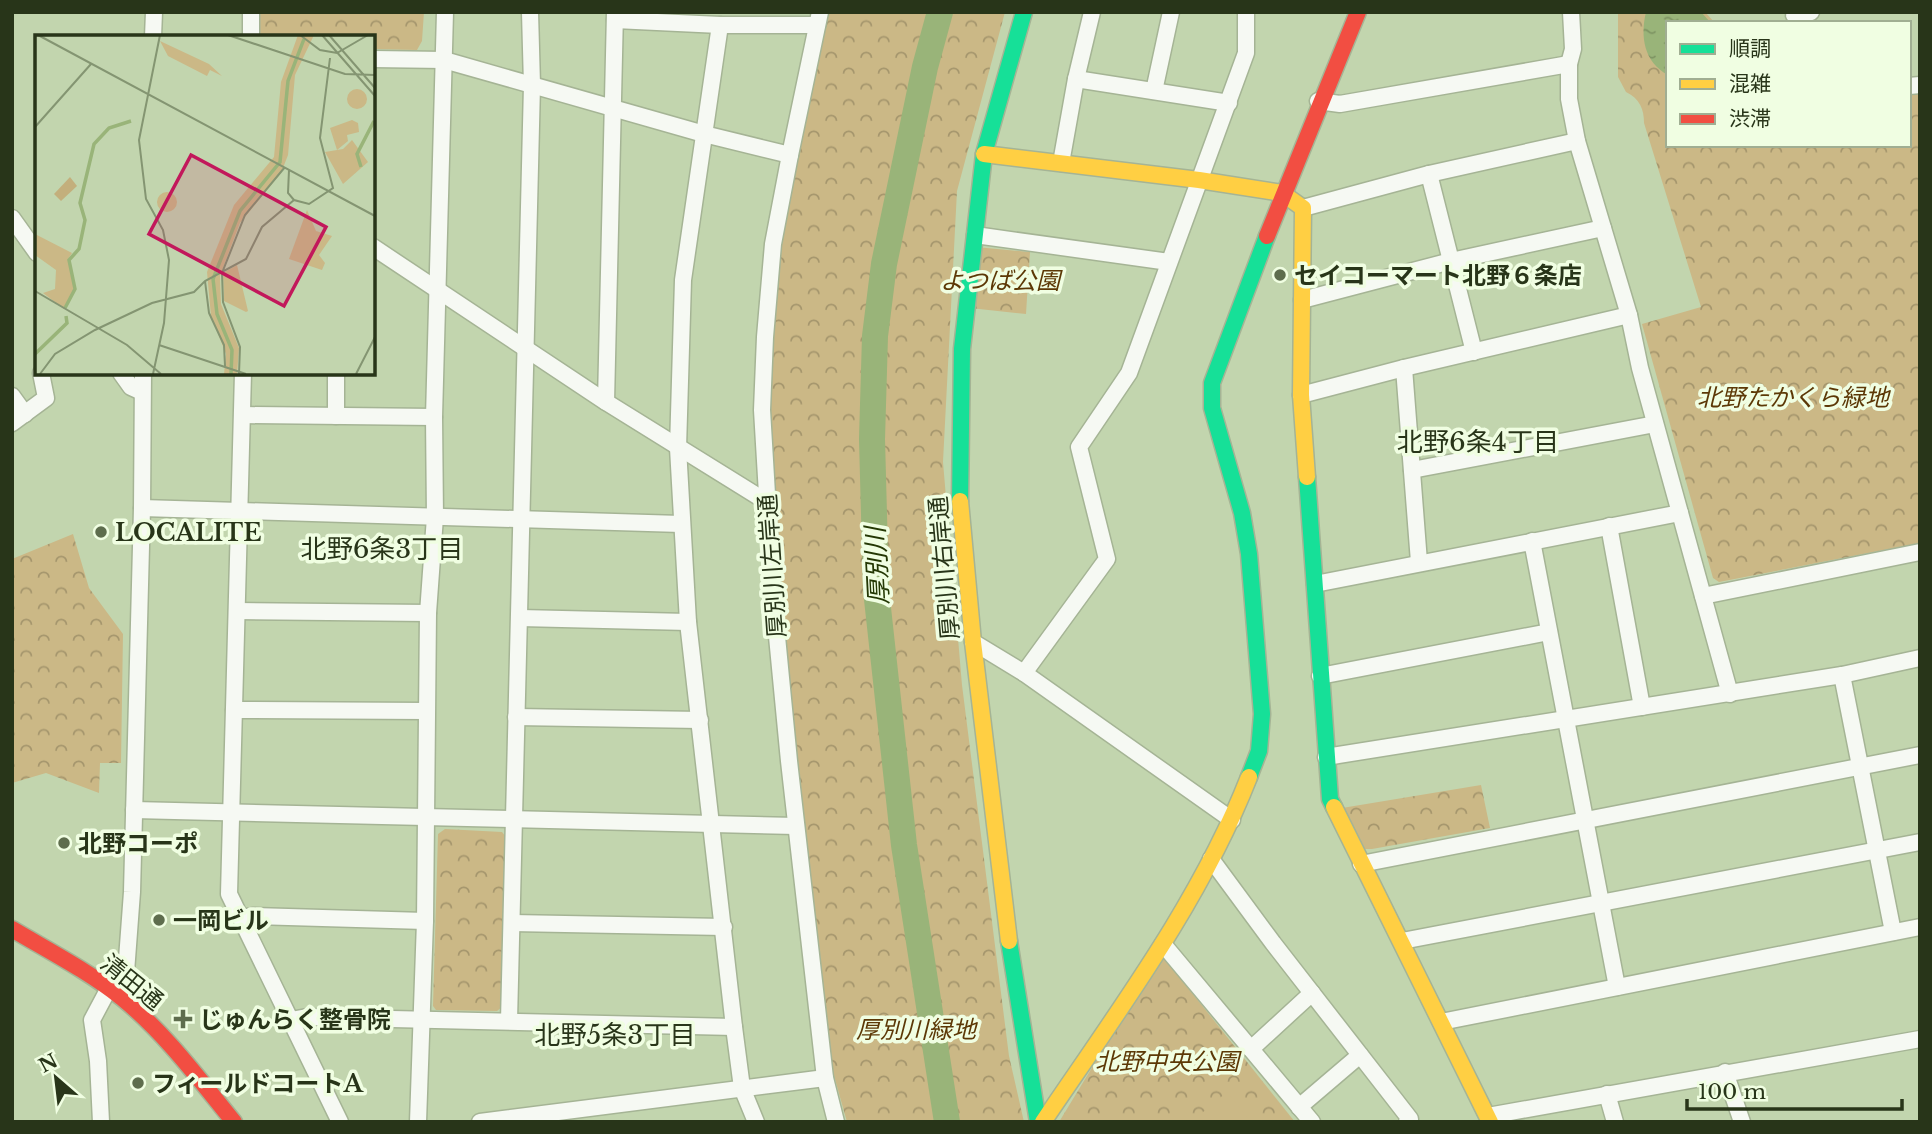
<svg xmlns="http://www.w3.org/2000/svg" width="1932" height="1134" font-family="'Libre Baskerville','Noto Sans JP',serif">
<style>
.park{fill:url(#park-crowns)}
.pitch{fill:#cbb886}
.water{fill:url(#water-ripples)}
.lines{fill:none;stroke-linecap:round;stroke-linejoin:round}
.river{stroke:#99b479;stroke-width:26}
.street-casing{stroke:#a5b495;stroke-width:19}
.fast-casing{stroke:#a5b495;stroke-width:19}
.slow-casing{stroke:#a5b495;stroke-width:19}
.jam-casing{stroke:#a5b495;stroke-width:19}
.street{stroke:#f6f9f3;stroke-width:16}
.fast{stroke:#16e098;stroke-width:16}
.slow{stroke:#ffcf43;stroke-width:16}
.jam{stroke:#f24e42;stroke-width:16}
.poi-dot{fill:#5e6d4d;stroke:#f0fee2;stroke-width:2.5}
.labels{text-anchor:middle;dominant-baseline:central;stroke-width:7;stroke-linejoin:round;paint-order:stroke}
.poi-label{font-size:24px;font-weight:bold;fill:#283519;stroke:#f0fee2;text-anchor:start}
.park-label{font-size:24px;font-style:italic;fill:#5c3806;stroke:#f0fee2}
.street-label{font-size:24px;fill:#283519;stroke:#f0fee2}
.neighbourhood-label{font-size:26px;fill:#283519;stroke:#f0fee2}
.water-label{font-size:26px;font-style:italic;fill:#243804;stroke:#f0fee2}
.inset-river{fill:none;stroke:#99b479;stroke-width:3.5}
.inset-road{fill:none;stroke:#849572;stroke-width:2}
.view{fill:#c2185b;fill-opacity:0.15;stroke:#c2185b;stroke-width:3.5}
.inset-edge{fill:none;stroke:#283519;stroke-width:3.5}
</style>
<defs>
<pattern id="park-crowns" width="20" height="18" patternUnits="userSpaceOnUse" patternTransform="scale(1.75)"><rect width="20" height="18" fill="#cbb886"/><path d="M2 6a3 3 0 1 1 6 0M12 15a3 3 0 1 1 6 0" fill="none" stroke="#a5966d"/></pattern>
<pattern id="water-ripples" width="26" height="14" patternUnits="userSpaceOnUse" patternTransform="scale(1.75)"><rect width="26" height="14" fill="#99b479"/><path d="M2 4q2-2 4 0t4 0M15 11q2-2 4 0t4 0" fill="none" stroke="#7d9362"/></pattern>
</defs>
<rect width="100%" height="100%" fill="#c2d5ae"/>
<g class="park">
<polygon points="260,12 424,12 422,41 417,50 373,49 373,37 260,37"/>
<polygon points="825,12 1005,12 957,191 943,462 962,685 1009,1056 1024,1122 847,1122 831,1065 793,714 776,533 769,434 774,293 795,165"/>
<path d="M1618,12H1705L1715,23H1668V145H1909V91L1920,89V543L1719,582L1713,578L1642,324L1701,307L1644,123C1644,109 1640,99 1626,92L1618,77Z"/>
<polygon points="976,247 1030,252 1026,314 970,308"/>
<polygon points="73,534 89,588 123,634 121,763 100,763 99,793 46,773 12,783 12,559"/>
<polygon points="1481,785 1490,828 1372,849 1363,849 1342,808"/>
<polygon points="445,829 502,832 506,837 502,1007 497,1011 436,1010 433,1006 438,834"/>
<polygon points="1161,954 1295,1122 1059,1122"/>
</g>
<polygon class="pitch" points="1227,1092 1251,1122 1191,1122"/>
<path class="water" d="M1646,12H1701L1711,23H1668V75C1644,62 1640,37 1646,12Z"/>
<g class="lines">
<polyline class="river" points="940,12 925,67 884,264 875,336 872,439 876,590 904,845 947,1122"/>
<g class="street-casing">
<g id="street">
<polyline points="820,12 790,155 773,244 765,337 762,410 773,595 789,761 825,1078 836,1122"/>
<polyline points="1571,12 1573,49 1569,64 1569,99 1577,141 1629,315 1640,368 1730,694"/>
<polyline points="1794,15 1811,12"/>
<polyline points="615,20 720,25 817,25"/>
<polyline points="720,25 683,280 678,448 688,622 734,1027 742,1088 756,1122"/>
<polyline points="153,37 154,12"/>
<polyline points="251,37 251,12"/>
<polyline points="373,59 444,60 704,134 790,155"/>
<polyline points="1076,79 1229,103"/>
<polyline points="1909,86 1920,85"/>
<polyline points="1154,91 1171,12"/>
<polyline points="1318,101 1340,104 1569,64"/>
<polyline points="1061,163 1076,79 1092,12"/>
<polyline points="1429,174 1474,352"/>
<polyline points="1303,208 1429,174 1577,141"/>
<polyline points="12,218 37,253"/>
<polyline points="975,235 1169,262"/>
<polyline points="373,247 606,402 767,502"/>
<polyline points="1302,300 1451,261 1603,228"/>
<polyline points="1404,368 1419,562"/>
<polyline points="121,373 131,387 142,392"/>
<polyline points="243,373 229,894 340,1122"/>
<polyline points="1301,395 1404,368 1629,315"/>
<polyline points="12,396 25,414"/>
<polyline points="606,402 615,12"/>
<polyline points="243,415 434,417"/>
<polyline points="336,416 336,373"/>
<polyline points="12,423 46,398 41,373"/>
<polyline points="1412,470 1655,424"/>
<polyline points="142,508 681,524"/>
<polyline points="1609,526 1642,707"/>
<polyline points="1532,541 1617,987"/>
<polyline points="1315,584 1680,513"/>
<polyline points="1703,596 1920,552"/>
<polyline points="237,611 428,613"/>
<polyline points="520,618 688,622"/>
<polyline points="973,642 1024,673 1232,820"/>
<polyline points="1024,673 1107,559 1079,447 1129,373 1246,53 1246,12"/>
<polyline points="1842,675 1893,932"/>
<polyline points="1320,676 1549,632"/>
<polyline points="234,710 426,711"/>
<polyline points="516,717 700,720"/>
<polyline points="1326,757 1842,675 1920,658"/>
<polyline points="134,810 796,826"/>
<polyline points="1211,859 1273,943 1410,1119 1407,1122"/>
<polyline points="1361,864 1920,755"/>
<polyline points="241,918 254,916 425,921"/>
<polyline points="512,923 724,927"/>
<polyline points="1402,941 1920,842"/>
<polyline points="1163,944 1312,1122"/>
<polyline points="124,999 132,892 142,508 143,373"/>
<polyline points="291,1020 307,1017 734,1027"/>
<polyline points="509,1021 532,85 530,12"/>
<polyline points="1441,1022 1920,927"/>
<polyline points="1251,1049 1312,993"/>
<polyline points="1725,1072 1742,1122"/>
<polyline points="1607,1094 1615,1122"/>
<polyline points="1299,1107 1360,1055"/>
<polyline points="1488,1116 1920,1039"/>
<polyline points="101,1122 98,1061 92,1020 109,988"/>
<polyline points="418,1122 425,921 428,613 435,517 434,417 445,12"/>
<polyline points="480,1122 825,1078"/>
</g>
</g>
<g class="fast-casing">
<g id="fast">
<polyline points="1307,477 1330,799 1334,807"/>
<polyline points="960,501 962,349 984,154 1024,12"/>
<polyline points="1249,777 1259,751 1262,714 1249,554 1242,513 1212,408 1212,383 1267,236"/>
<polyline points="1009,941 1038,1122"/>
</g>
</g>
<g class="slow-casing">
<g id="slow">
<polyline points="984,154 1199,180 1282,193 1303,208 1301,395 1307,477"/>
<polyline points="960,501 973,642 1009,941"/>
<polyline points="1334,807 1490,1122"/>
<path d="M1043,1122C1118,1011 1200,902 1249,777"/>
</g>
</g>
<g class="jam-casing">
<g id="jam">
<polyline points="1267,236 1358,12"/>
<path d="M12,929C49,951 88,971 122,998C165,1033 199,1079 234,1122"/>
</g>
</g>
<use href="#street" class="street"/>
<use href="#fast" class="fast"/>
<use href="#slow" class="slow"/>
<use href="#jam" class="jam"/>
</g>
<g class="poi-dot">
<circle cx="1280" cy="275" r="7"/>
<circle cx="101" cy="532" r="7"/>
<circle cx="64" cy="843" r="7"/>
<circle cx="159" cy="920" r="7"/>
<path d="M179.5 1008.5h7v7h7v7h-7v7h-7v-7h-7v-7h7z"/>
<circle cx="138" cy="1083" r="7"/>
</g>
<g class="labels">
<g class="poi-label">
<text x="1294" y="275">セイコーマート北野６条店</text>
<text x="115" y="532">LOCALITE</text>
<text x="78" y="843">北野コーポ</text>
<text x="173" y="920">一岡ビル</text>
<text x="199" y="1019">じゅんらく整骨院</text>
<text x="152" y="1083">フィールドコートA</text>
</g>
<g class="park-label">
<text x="1000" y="280">よつば公園</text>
<text x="1793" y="397">北野たかくら緑地</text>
<text x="916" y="1029">厚別川緑地</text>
<text x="1167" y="1061">北野中央公園</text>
</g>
<g class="street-label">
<text transform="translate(772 566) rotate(-94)">厚別川左岸通</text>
<text transform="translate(944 568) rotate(-95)">厚別川右岸通</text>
<text transform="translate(132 982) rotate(39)">清田通</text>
</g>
<g class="neighbourhood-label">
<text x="1478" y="442">北野6条4丁目</text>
<text x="382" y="549">北野6条3丁目</text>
<text x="615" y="1035">北野5条3丁目</text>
</g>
<g class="water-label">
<text transform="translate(877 566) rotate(-93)">厚別川</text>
</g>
</g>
<g transform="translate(35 35)">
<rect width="340" height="340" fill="#c2d5ae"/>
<path d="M35,142L42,151L26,166L19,159Z" fill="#c3af7c"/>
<path d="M263,0H279L260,40L253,120L246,138L205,188L185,241L186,269L204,313L202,339H189L191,319L176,281L172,237L199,170L239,122L246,47ZM125,6L174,29L187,41L175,35L172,41L133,21ZM317,105L333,127L308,149L290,117L308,114ZM122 167a10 10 0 1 1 20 0a10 10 0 1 1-20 0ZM272,175L281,196L297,201L284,220L290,228L287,235L254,224ZM0,199L37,218L33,224L40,252L29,274L8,258L20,254L21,235L0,220ZM202,230L213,276L211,277L189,266L188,238Z" fill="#cbb886"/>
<path d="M312 64a10 10 0 1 1 20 0a10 10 0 1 1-20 0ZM317,85L323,88L324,97L312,100L313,106L302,115L295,93Z" fill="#cbb886"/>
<path class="inset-river" d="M326,132L322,119L339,86M30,273L40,254L34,225L44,214L50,185L45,168L59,109L74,93L96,86M0,319L32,288L31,281M196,339L197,315L182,279L178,244L205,176L245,127L253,46L269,4"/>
<path class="inset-road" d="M3,0L340,181M193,0L310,39L340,40M265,0L285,15L302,18L333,0M287,0L340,61M294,0L340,53M0,92L56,29M254,135L253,158L259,165L274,169L298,153L285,103L295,23M170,246L174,278L189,310L190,331M0,256L92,310L126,339M124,310L211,339M5,339L20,319L60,295L117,268L159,257L170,246L211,224L227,192L259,165M118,339L129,288L134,225L128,195L111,164L104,105L125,0M204,339L205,312L188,267L187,238L210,180L250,132M321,339L340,302"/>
<path class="view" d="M156,120L291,192L249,271L114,199Z"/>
<rect width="340" height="340" class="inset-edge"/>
</g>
<rect width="1932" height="1134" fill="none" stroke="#283519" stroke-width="28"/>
<rect x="1666" y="21" width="245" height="126" fill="#f0fee2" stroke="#a0ae92" stroke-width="2"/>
<rect x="1680" y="44" width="35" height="10" fill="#16e098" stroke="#a0ae92" stroke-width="2"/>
<text x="1729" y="56" font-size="21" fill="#283519">順調</text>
<rect x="1680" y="79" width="35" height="10" fill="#ffcf43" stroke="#a0ae92" stroke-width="2"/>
<text x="1729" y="91" font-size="21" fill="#283519">混雑</text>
<rect x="1680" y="114" width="35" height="10" fill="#f24e42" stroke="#a0ae92" stroke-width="2"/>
<text x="1729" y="126" font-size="21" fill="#283519">渋滞</text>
<g transform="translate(56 1078) rotate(332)" stroke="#f0fee2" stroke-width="5" paint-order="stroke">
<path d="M0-5L12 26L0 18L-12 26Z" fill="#283519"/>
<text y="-10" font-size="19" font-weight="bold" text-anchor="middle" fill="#283519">N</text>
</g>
<path d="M1687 1099v10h215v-10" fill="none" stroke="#283519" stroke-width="3.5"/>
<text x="1698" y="1099" font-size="21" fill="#283519" stroke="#f0fee2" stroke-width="5" paint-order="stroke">100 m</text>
</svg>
